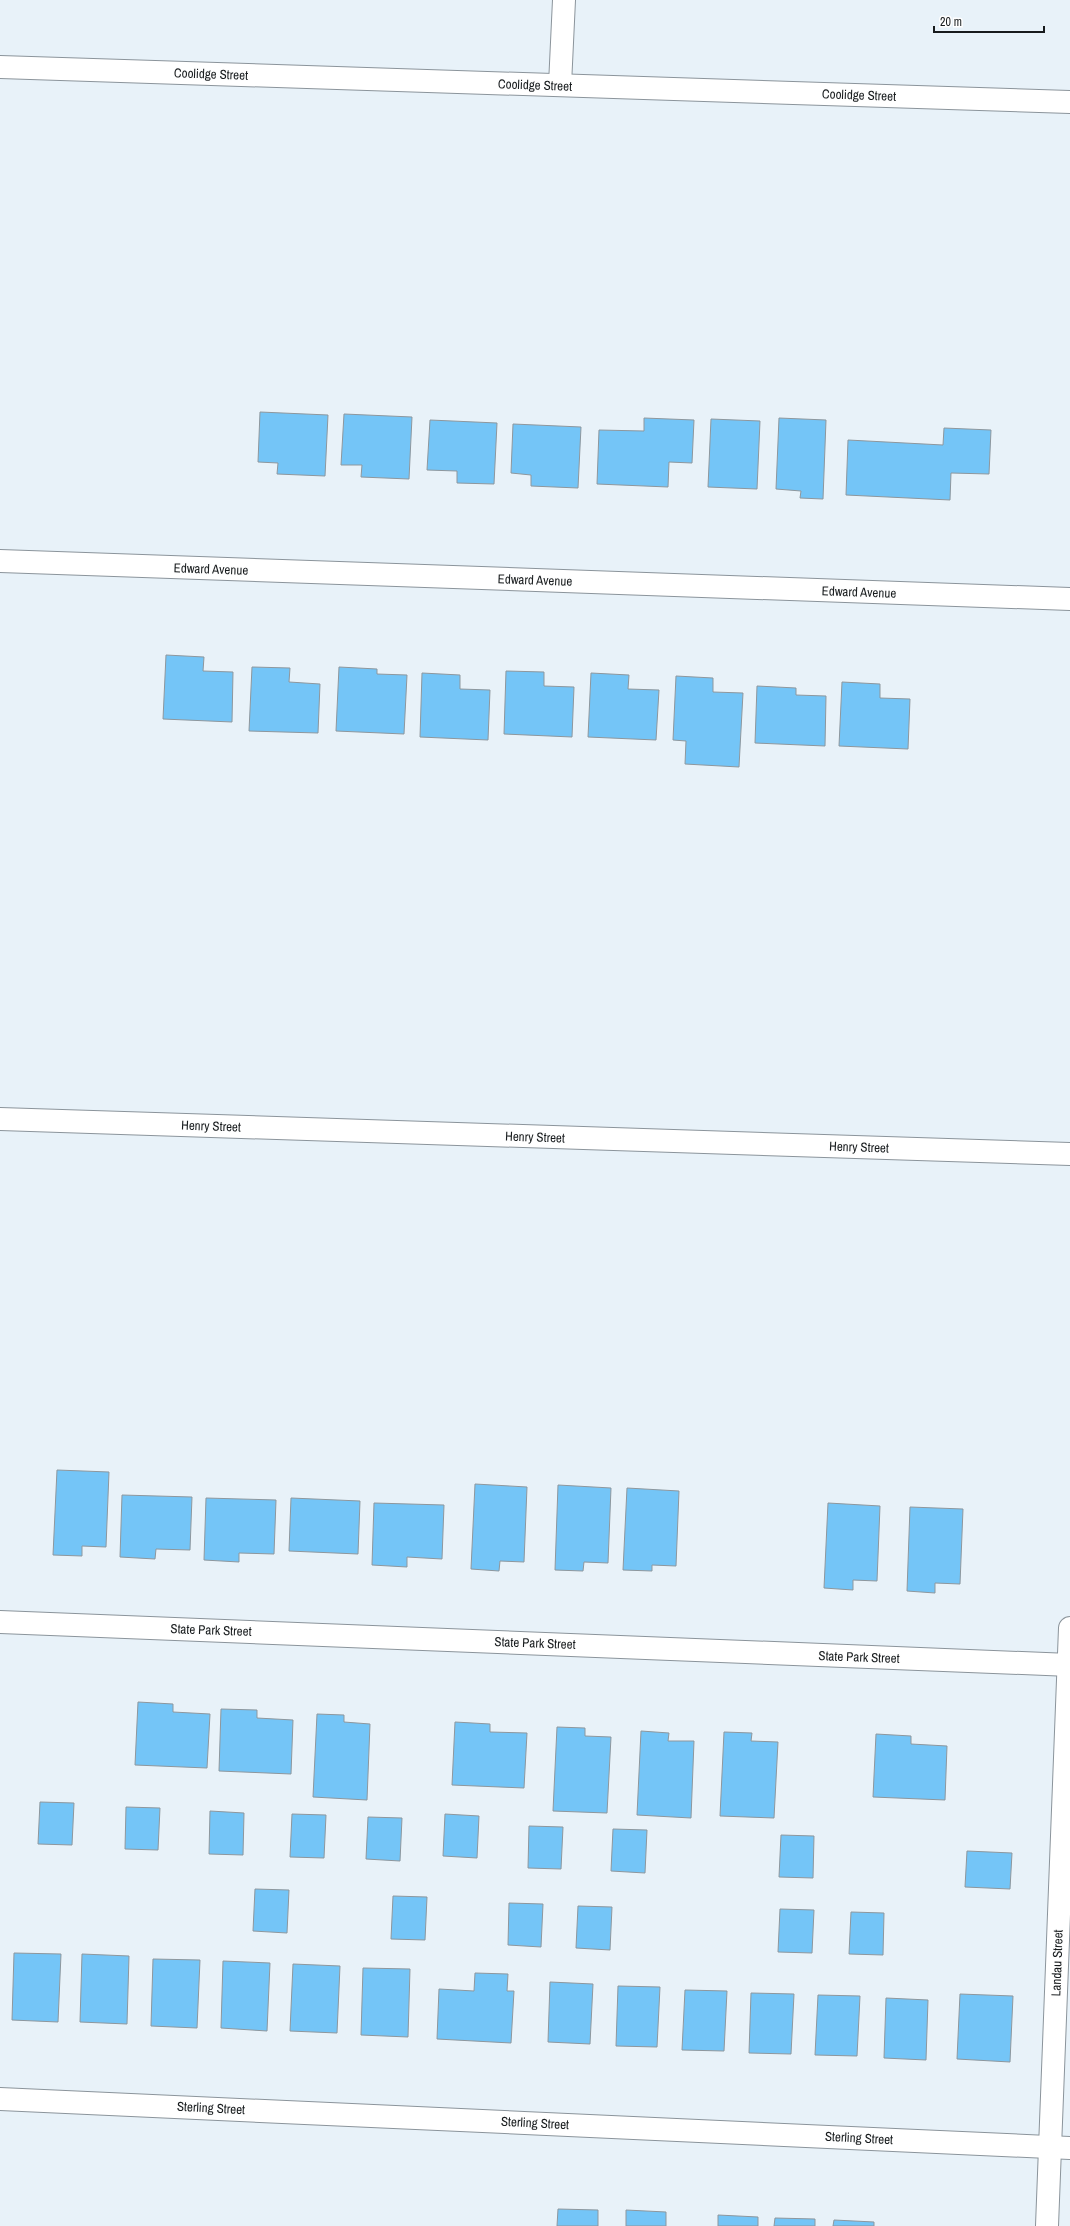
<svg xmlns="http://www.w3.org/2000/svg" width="1070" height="2226" font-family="'Archivo Narrow',sans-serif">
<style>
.building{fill:#74c5f7;stroke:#8e979d}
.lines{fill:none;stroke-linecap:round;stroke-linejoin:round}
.street-casing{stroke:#8b949b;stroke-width:24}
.street{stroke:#fff;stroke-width:22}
.labels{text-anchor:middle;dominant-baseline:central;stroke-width:3;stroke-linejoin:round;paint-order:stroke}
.street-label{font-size:13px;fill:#171b1d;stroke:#fefefe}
</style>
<rect width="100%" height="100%" fill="#e8f2f9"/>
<g class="building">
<polygon points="260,412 328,415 325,476 277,474 278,463 258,462"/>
<polygon points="344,414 412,417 409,479 361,477 362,465 341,465"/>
<polygon points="644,418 694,420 692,463 669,462 668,487 597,484 599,430 644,431"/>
<polygon points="779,418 826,420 823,499 800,498 801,491 776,489"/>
<polygon points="711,419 760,421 757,489 708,487"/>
<polygon points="430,420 497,423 494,484 457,483 457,471 427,470"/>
<polygon points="513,424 581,427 578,488 531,486 531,475 511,473"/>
<polygon points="944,428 991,430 989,474 951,473 950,500 846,495 848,440 943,445"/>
<polygon points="166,655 204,657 203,671 233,672 232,722 163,719"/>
<polygon points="252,667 290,668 289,682 320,684 318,733 249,731"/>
<polygon points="339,667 377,669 377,674 407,675 404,734 336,731"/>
<polygon points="506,671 544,672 544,686 574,687 572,737 504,734"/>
<polygon points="422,673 460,675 460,689 490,690 488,740 420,737"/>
<polygon points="591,673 629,675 628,689 659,690 656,740 588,737"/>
<polygon points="676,676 713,678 713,692 743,693 739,767 685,764 686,741 673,740"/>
<polygon points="842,682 880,684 880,698 910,699 908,749 839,746"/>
<polygon points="757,686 796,688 796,695 826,696 825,746 755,743"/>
<polygon points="57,1470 109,1472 106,1547 82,1546 82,1556 53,1555"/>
<polygon points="475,1484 527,1487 524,1562 500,1561 499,1571 471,1569"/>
<polygon points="558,1485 611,1488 608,1563 584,1562 583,1571 555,1570"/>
<polygon points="627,1488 679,1491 676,1566 652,1565 652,1571 623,1570"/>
<polygon points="122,1495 192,1497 190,1550 156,1549 155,1559 120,1557"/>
<polygon points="206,1498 276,1500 274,1554 239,1553 239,1562 204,1560"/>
<polygon points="291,1498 360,1501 358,1554 289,1551"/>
<polygon points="374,1503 444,1505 442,1559 407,1557 407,1567 372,1565"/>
<polygon points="828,1503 880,1506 877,1581 853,1580 853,1590 824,1588"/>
<polygon points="910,1507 963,1509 960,1584 935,1583 935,1593 907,1591"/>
<polygon points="138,1702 173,1704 173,1712 210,1714 207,1768 135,1765"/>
<polygon points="221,1709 257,1710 257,1718 293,1720 291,1774 219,1771"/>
<polygon points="317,1714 344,1715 344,1722 370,1724 367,1800 313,1797"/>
<polygon points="455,1722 490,1724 490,1732 527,1733 524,1788 452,1785"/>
<polygon points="557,1727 585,1728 585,1736 611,1737 607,1813 553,1811"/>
<polygon points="641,1731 669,1733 668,1741 694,1741 691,1818 637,1815"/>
<polygon points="724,1732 752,1733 751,1741 778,1742 774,1818 720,1816"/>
<polygon points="876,1734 911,1736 911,1744 947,1746 945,1800 873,1797"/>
<polygon points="40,1802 74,1803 72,1845 38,1844"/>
<polygon points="126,1807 160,1808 158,1850 125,1849"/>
<polygon points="210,1811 244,1813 243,1855 209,1854"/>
<polygon points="292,1814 326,1815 324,1858 290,1857"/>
<polygon points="445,1814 479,1816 477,1858 443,1856"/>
<polygon points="368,1817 402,1818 400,1861 366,1859"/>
<polygon points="529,1826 563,1827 561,1869 528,1868"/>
<polygon points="613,1829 647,1830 645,1873 611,1871"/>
<polygon points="781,1835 814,1836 813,1878 779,1877"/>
<polygon points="967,1851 1012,1853 1010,1889 965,1887"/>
<polygon points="255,1889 289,1890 287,1933 253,1931"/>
<polygon points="393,1896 427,1897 425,1940 391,1939"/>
<polygon points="509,1903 543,1904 541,1947 508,1945"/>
<polygon points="578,1906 612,1907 610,1950 576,1948"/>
<polygon points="780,1909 814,1910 812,1953 778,1952"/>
<polygon points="851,1912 884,1913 883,1955 849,1954"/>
<polygon points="14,1953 61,1954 58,2022 12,2020"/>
<polygon points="82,1954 129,1956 127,2024 80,2022"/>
<polygon points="153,1959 200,1960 197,2028 151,2026"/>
<polygon points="223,1961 270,1963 267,2031 221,2028"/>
<polygon points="293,1964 340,1966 337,2033 290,2031"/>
<polygon points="363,1968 410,1969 408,2037 361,2035"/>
<polygon points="475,1973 508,1974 507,1991 514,1991 511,2043 437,2039 439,1989 474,1991"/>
<polygon points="550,1982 593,1984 590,2044 548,2042"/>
<polygon points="618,1986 660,1987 657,2047 616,2046"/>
<polygon points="685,1990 727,1991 724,2051 682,2050"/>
<polygon points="751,1993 794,1994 791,2054 749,2053"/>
<polygon points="960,1994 1013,1996 1010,2062 957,2059"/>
<polygon points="818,1995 860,1996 857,2056 815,2055"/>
<polygon points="886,1998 928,2000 926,2060 884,2058"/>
<polygon points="558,2209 598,2210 598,2226 557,2226"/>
<polygon points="626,2210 666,2212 666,2226 626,2226"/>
<polygon points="718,2215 758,2217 758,2226 718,2226"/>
<polygon points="775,2218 815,2219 815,2226 774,2226"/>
<polygon points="834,2220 874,2222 874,2226 833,2226"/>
</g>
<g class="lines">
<g class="street-casing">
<g id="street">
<polyline points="0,67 1070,102"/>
<polyline points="560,85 564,0"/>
<polyline points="0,561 1070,599"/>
<polyline points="0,1119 1070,1154"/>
<polyline points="0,1622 1070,1665"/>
<polyline points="0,2099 1070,2148"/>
<polyline points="1047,2226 1070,1628"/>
</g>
</g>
<use href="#street" class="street"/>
</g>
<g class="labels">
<g class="street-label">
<text transform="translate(211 74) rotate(2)">Coolidge Street</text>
<text transform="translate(535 85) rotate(2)">Coolidge Street</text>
<text transform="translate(859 95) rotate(2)">Coolidge Street</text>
<text transform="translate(211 569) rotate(2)">Edward Avenue</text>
<text transform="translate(535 580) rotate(2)">Edward Avenue</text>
<text transform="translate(859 592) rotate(2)">Edward Avenue</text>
<text transform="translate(211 1126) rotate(2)">Henry Street</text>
<text transform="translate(535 1137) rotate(2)">Henry Street</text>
<text transform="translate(859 1147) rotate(2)">Henry Street</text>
<text transform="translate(211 1630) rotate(2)">State Park Street</text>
<text transform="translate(535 1643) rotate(2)">State Park Street</text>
<text transform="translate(859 1657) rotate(2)">State Park Street</text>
<text transform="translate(1057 1963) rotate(-88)">Landau Street</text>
<text transform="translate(211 2108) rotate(3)">Sterling Street</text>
<text transform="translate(535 2123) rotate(3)">Sterling Street</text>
<text transform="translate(859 2138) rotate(3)">Sterling Street</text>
</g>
</g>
<path d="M934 26v6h110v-6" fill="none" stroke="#171b1d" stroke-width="2"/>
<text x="940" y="26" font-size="12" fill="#171b1d" stroke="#fefefe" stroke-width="3" paint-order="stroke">20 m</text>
</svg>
